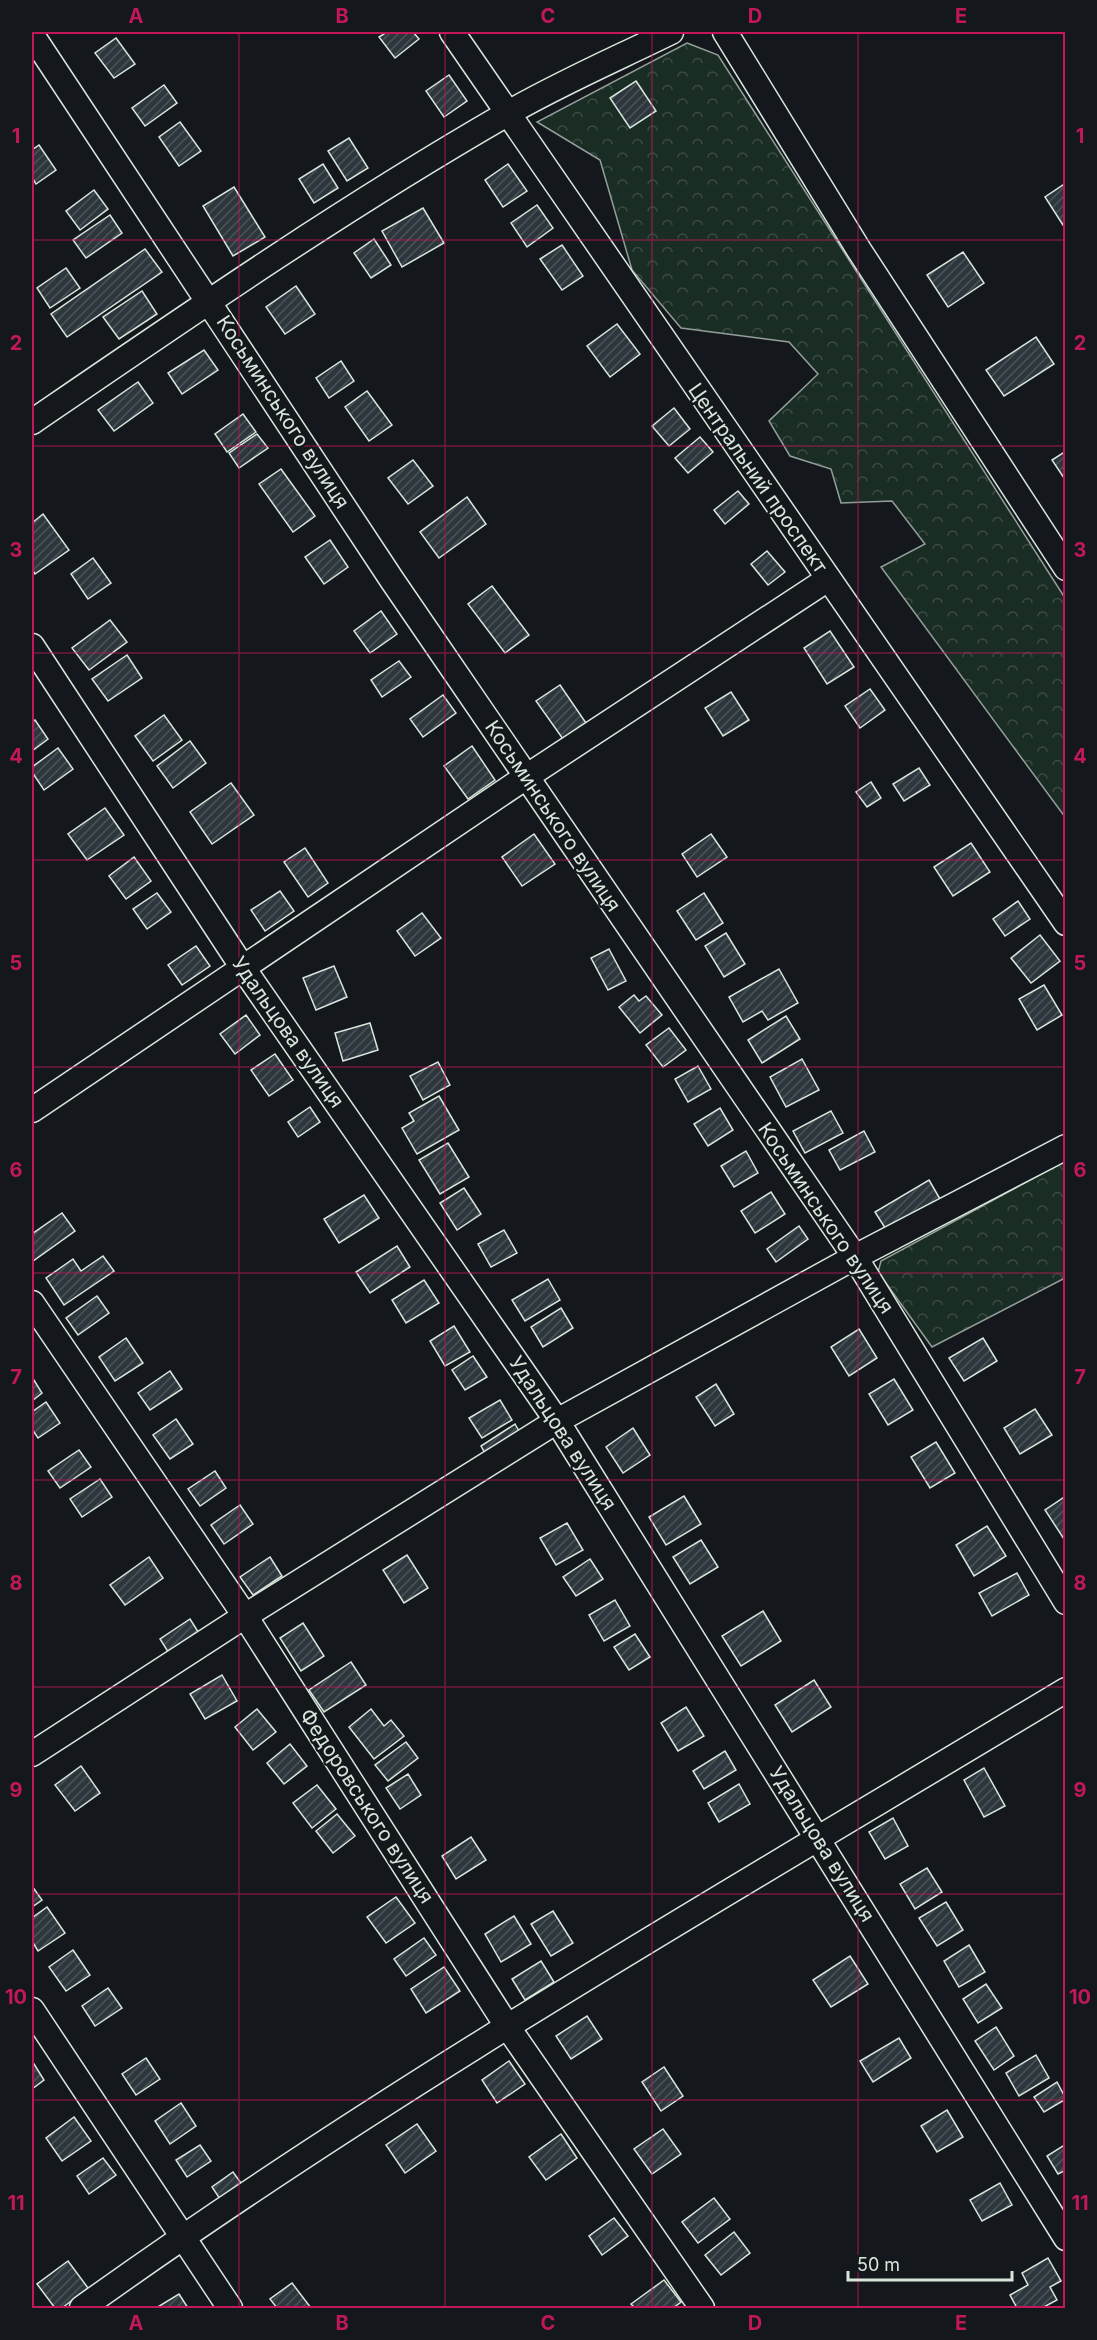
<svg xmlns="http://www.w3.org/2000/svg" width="1097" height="2340" font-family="Inter,sans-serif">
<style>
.forest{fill:url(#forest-crowns);stroke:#939e99;stroke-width:1.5}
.building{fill:url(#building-hatch);stroke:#d8e6dc;stroke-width:1.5}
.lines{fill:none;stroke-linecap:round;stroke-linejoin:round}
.minor-casing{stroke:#d8e6dc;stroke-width:27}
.minor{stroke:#14181c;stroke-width:24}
.grid{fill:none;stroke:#c2185b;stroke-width:1.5;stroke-opacity:0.55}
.labels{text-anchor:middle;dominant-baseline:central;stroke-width:4.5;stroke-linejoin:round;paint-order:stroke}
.street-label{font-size:20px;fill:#d8e6dc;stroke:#14181c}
.neatline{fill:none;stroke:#c2185b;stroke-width:2}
.grid-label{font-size:20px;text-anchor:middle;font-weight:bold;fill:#c2185b}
</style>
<defs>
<pattern id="forest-crowns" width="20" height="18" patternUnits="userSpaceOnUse" patternTransform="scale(1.5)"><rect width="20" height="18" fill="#1a2d24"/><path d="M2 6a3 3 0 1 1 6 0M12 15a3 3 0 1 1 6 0" fill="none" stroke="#3b4b43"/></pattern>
<pattern id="building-hatch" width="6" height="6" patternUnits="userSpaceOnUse" patternTransform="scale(1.5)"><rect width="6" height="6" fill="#2c363c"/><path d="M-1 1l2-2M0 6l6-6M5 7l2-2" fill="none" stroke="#4a5358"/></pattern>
</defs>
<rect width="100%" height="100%" fill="#14181c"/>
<g class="forest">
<polygon points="687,43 718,55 1065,598 1065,817 881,567 925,544 892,501 841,503 831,469 790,456 769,421 818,374 789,342 681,328 632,270 600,160 537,122"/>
<polygon points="1065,1161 1065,1278 932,1347 878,1272 881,1261"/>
</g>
<g class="building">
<polygon points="387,32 413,32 419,39 395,58 379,37"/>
<polygon points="116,38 135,64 114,78 95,53"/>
<polygon points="449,75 467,101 444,117 426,91"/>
<polygon points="636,81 656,111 630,128 610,98"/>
<polygon points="164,85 177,103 145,126 132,108"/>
<polygon points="180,122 201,151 179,166 159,137"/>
<polygon points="349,138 368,168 347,181 328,151"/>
<polygon points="39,145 56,170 36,184 32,177 32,150"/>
<polygon points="323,164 338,188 314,203 299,179"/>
<polygon points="508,164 527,191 503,207 485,180"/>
<polygon points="1066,183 1066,224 1063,225 1045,197"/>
<polygon points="234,187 265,237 233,256 203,206"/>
<polygon points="94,190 108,209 80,230 66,211"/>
<polygon points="537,205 553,228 527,247 511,223"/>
<polygon points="423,208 444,243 402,267 382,231"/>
<polygon points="110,215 122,233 86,258 73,240"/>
<polygon points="374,239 391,265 371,278 354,253"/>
<polygon points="562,245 583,276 562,290 540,259"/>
<polygon points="145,249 162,272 67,337 51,314"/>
<polygon points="963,252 984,283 948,307 927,275"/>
<polygon points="66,268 80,288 50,308 37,288"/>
<polygon points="296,286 315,314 285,334 266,307"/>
<polygon points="142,291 157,314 119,339 103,317"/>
<polygon points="617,324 640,354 610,377 587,346"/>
<polygon points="1036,337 1054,364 1004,396 986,370"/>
<polygon points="204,350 218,370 182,394 168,373"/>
<polygon points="341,361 354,381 329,398 316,378"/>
<polygon points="138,382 153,403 114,431 98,410"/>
<polygon points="367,391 392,425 369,441 345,407"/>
<polygon points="674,408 690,429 669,446 652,426"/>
<polygon points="243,414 256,432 227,452 215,434"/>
<polygon points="257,434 268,448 239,468 229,453"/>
<polygon points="700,437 713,452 688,473 675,458"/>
<polygon points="1066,451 1066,481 1052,460"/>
<polygon points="413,460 433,486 408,504 388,478"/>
<polygon points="281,469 315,516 293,532 259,484"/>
<polygon points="738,491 749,504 725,524 714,510"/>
<polygon points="467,497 486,524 439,558 420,532"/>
<polygon points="43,514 69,550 35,574 32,569 32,523"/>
<polygon points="330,540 348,567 324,584 305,557"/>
<polygon points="767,551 785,572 768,585 751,564"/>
<polygon points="93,558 111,583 88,599 71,574"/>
<polygon points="492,586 529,635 505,653 468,604"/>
<polygon points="381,611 397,634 370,653 354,631"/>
<polygon points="110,620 127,642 89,670 72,648"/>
<polygon points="830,631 854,667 827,684 804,648"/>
<polygon points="127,655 142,678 108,701 92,679"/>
<polygon points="399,661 411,677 382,697 371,680"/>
<polygon points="560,685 586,723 563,739 536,701"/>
<polygon points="870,689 885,710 860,728 845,706"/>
<polygon points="731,692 749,720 723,736 705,708"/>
<polygon points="443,695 456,713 423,737 410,719"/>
<polygon points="164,715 182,740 153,761 135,736"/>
<polygon points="35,720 48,739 32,751 32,722"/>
<polygon points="190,741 206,763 173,788 157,766"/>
<polygon points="472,746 495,780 468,799 444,766"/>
<polygon points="58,748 73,769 44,790 32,772 32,767"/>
<polygon points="919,768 930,785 904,801 893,784"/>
<polygon points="871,782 881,798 867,807 856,792"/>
<polygon points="231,783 254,815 212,844 190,812"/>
<polygon points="105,808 124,835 87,860 68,834"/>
<polygon points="534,834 555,864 522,886 502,857"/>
<polygon points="711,834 727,857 697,877 682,854"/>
<polygon points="971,843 990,872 953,896 934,867"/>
<polygon points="305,848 328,883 308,897 284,862"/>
<polygon points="134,857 151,881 126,899 109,876"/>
<polygon points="280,891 294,911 265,931 251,910"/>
<polygon points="157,893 171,912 147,929 133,909"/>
<polygon points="704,893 723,923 696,940 677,911"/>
<polygon points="1018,901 1030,919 1005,936 993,919"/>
<polygon points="422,913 441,938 415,956 397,931"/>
<polygon points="726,933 745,964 724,977 705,946"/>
<polygon points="1040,935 1060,961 1031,983 1011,958"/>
<polygon points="196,946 210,966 182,985 168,965"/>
<polygon points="609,949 626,981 608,990 591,958"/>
<polygon points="334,966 347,997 316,1010 303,978"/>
<polygon points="779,969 798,1003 768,1020 762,1011 743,1022 729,997"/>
<polygon points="1044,985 1062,1015 1037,1030 1019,999"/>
<polygon points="634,995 639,1001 646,996 662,1015 640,1033 619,1007"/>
<polygon points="246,1015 260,1035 235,1054 220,1034"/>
<polygon points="786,1016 800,1039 762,1063 748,1040"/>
<polygon points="370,1023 378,1050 343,1061 335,1033"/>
<polygon points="669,1028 686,1050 663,1067 646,1045"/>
<polygon points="275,1054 293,1080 269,1096 251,1070"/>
<polygon points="802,1059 819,1090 786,1107 770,1077"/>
<polygon points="438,1062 450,1085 423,1100 410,1076"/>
<polygon points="698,1066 711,1089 688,1102 675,1079"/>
<polygon points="439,1096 459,1130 417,1154 402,1128 414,1121 409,1113"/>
<polygon points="310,1107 320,1122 298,1137 288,1122"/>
<polygon points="720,1108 733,1130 708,1146 694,1124"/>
<polygon points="831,1111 843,1133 805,1153 793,1131"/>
<polygon points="864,1131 875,1152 840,1170 829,1150"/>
<polygon points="448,1143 469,1177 440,1194 419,1160"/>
<polygon points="746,1151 758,1173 734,1187 721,1166"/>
<polygon points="929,1180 940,1199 887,1231 875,1212"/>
<polygon points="464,1188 481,1214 457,1230 440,1203"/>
<polygon points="771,1192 785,1214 755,1233 741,1211"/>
<polygon points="364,1195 379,1218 339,1243 324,1219"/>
<polygon points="62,1213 75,1231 33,1261 32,1234"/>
<polygon points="799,1226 808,1239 776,1262 767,1249"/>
<polygon points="504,1230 517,1253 491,1267 478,1244"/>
<polygon points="397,1246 410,1267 370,1293 356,1272"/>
<polygon points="103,1256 114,1271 64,1305 46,1278 73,1259 81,1271"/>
<polygon points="548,1279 560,1300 525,1321 512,1300"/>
<polygon points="424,1280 439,1303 406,1323 392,1300"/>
<polygon points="97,1296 109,1313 78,1335 66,1318"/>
<polygon points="561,1308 573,1328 543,1347 531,1327"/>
<polygon points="454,1326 470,1352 445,1366 430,1341"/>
<polygon points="859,1329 877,1358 849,1376 831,1347"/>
<polygon points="126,1338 143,1363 115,1381 99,1357"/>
<polygon points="983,1338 997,1361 964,1381 949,1358"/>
<polygon points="473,1356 487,1377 465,1390 452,1370"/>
<polygon points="170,1371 182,1389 150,1410 138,1393"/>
<polygon points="32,1377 42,1393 32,1401"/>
<polygon points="894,1379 913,1410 888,1425 869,1394"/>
<polygon points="716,1384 734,1414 715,1426 696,1397"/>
<polygon points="500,1400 512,1420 482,1438 469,1418"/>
<polygon points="46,1402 60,1423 38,1438 32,1429 32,1412"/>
<polygon points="1035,1409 1052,1435 1020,1454 1004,1428"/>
<polygon points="176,1419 193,1444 170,1459 153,1435"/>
<polygon points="515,1424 523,1438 489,1460 481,1446"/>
<polygon points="633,1428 650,1455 623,1473 606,1447"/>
<polygon points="936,1442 955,1473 930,1488 911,1457"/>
<polygon points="79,1450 91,1467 60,1488 48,1471"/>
<polygon points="215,1471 226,1488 200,1506 188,1489"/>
<polygon points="100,1479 112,1497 82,1517 70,1499"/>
<polygon points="684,1496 701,1524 666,1545 649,1517"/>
<polygon points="1066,1496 1066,1538 1064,1539 1045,1510"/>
<polygon points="240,1505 253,1524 224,1544 211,1525"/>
<polygon points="567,1523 583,1550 556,1565 540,1538"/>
<polygon points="987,1526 1006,1556 974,1576 956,1545"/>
<polygon points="701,1540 718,1567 690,1584 673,1557"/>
<polygon points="407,1555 428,1588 404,1603 383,1570"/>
<polygon points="149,1557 163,1578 125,1605 110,1585"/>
<polygon points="270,1557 282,1576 253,1595 240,1577"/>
<polygon points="590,1559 603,1579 576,1596 563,1577"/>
<polygon points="1017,1573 1029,1595 992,1616 979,1593"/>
<polygon points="615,1600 630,1626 604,1641 589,1615"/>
<polygon points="763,1611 781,1641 741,1666 722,1636"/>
<polygon points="190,1619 202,1638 172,1658 160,1639"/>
<polygon points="303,1623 324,1656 301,1671 280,1638"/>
<polygon points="635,1634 650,1657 629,1670 614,1647"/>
<polygon points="351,1662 366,1685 324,1712 309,1690"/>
<polygon points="222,1675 237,1701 205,1719 190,1694"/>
<polygon points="814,1680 831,1707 792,1732 775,1705"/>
<polygon points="686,1707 704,1736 678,1751 661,1723"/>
<polygon points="257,1709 276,1732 253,1750 235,1727"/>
<polygon points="371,1709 384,1726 391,1720 404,1736 374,1759 349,1727"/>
<polygon points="406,1742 418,1758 388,1781 375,1765"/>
<polygon points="290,1744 307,1766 284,1784 267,1763"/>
<polygon points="725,1751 736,1770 704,1789 693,1771"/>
<polygon points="81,1766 100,1793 75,1811 55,1785"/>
<polygon points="984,1768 1005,1806 984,1817 964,1780"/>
<polygon points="408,1774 421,1795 400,1809 386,1788"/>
<polygon points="739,1784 750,1804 719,1822 708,1803"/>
<polygon points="317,1785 336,1809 312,1828 293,1803"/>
<polygon points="337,1814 355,1836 333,1853 316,1831"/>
<polygon points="893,1818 908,1846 885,1859 869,1832"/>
<polygon points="471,1837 486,1860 456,1879 442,1856"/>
<polygon points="927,1868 942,1892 915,1909 900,1884"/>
<polygon points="32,1886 42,1900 32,1907"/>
<polygon points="396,1897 415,1923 386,1943 367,1917"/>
<polygon points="946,1902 963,1930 937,1946 919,1918"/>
<polygon points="47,1907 65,1933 38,1951 32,1941 32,1918"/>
<polygon points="553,1911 573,1943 551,1956 531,1924"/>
<polygon points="514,1916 531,1944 501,1962 485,1934"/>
<polygon points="424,1938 436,1955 406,1976 394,1959"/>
<polygon points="969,1945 985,1972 959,1987 944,1961"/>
<polygon points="73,1950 90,1975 66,1991 49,1967"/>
<polygon points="850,1956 868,1984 831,2007 813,1980"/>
<polygon points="541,1961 554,1982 525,2000 512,1979"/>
<polygon points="444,1967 460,1991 426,2013 411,1989"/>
<polygon points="986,1984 1002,2008 978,2023 963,1999"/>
<polygon points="108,1988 122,2008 95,2026 82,2006"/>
<polygon points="587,2016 602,2039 571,2059 556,2036"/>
<polygon points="996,2027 1014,2056 994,2070 975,2041"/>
<polygon points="899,2038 911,2058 873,2082 860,2061"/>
<polygon points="1036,2055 1049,2078 1019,2096 1006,2073"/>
<polygon points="146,2058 160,2079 136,2095 122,2074"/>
<polygon points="509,2061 525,2084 497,2103 482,2080"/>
<polygon points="34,2064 44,2080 32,2089 32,2065"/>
<polygon points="664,2067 683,2096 661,2111 642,2082"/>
<polygon points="1057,2082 1066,2099 1044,2112 1034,2097"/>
<polygon points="181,2103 196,2126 170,2144 155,2121"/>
<polygon points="947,2110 963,2137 937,2152 921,2126"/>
<polygon points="74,2117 91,2141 62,2161 46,2138"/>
<polygon points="417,2124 436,2151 405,2173 386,2145"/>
<polygon points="663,2129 681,2154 652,2174 634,2149"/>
<polygon points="561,2134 577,2158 546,2180 529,2157"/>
<polygon points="1066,2144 1066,2170 1058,2174 1047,2156"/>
<polygon points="200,2145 211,2161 187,2177 176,2160"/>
<polygon points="103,2158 116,2175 89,2194 77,2176"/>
<polygon points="233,2172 246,2190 224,2205 212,2187"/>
<polygon points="1000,2183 1012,2205 982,2221 970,2200"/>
<polygon points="714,2198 730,2219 698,2243 682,2222"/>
<polygon points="614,2218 628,2236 602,2255 589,2236"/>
<polygon points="734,2232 750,2253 721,2275 705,2255"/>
<polygon points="1048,2258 1061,2281 1050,2287 1057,2300 1042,2308 1017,2308 1010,2295 1028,2285 1022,2273"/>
<polygon points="68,2261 88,2288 62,2308 55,2308 37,2284"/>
<polygon points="664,2280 681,2302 673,2308 635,2308 631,2304"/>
<polygon points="292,2283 311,2308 277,2308 270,2299"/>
<polygon points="179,2294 188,2308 156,2308"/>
</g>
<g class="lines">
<g class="minor-casing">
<g id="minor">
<polyline points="452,32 1066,923"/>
<polyline points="725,32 859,250 1066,568"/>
<polyline points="32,35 392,580 855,1257 1066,1602"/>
<path d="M32,422C187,316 342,209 505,115C558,84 616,59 671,32"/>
<polyline points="32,646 243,968 557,1421 1066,2238"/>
<polyline points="32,1110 526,777 828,579"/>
<polyline points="32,1303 245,1616 507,2026 702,2308"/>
<polyline points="32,1754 245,1616 557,1421 855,1257 1066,1147"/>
<polyline points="32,2010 230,2308"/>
<path d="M82,2308C396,2083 734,1890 1066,1690"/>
</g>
</g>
<use href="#minor" class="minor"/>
</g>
<path class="grid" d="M239,32V2308M445,32V2308M652,32V2308M858,32V2308M32,240H1066M32,446H1066M32,653H1066M32,860H1066M32,1067H1066M32,1273H1066M32,1480H1066M32,1687H1066M32,1894H1066M32,2100H1066"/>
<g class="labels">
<g class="street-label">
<text transform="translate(283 412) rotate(57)">Косьминського вулиця</text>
<text transform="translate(758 478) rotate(55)">Центральний проспект</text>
<text transform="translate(553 816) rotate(56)">Косьминського вулиця</text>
<text transform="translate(288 1032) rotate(55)">Удальцова вулиця</text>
<text transform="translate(826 1218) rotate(56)">Косьминського вулиця</text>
<text transform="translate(563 1433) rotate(57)">Удальцова вулиця</text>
<text transform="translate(367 1806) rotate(57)">Федоровського вулиця</text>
<text transform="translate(822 1844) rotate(58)">Удальцова вулиця</text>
</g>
</g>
<rect width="1097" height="2340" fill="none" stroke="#14181c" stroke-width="66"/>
<path d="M848 2271v9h164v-9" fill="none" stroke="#d8e6dc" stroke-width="3"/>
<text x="857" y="2271" font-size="18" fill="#d8e6dc" stroke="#14181c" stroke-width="4.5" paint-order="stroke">50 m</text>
<rect x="33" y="33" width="1031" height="2274" class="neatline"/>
<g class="grid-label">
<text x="136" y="23">A</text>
<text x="342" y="23">B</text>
<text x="548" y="23">C</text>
<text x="755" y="23">D</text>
<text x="961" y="23">E</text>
<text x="16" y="143">1</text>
<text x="1080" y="143">1</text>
<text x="16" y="350">2</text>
<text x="1080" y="350">2</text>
<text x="16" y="557">3</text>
<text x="1080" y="557">3</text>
<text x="16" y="763">4</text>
<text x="1080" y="763">4</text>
<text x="16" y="970">5</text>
<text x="1080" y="970">5</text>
<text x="16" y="1177">6</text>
<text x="1080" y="1177">6</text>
<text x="16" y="1384">7</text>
<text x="1080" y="1384">7</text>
<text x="16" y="1590">8</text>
<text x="1080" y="1590">8</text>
<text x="16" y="1797">9</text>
<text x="1080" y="1797">9</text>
<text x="16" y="2004">10</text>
<text x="1080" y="2004">10</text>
<text x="16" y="2210">11</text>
<text x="1080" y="2210">11</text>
<text x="136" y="2330">A</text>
<text x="342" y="2330">B</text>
<text x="548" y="2330">C</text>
<text x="755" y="2330">D</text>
<text x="961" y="2330">E</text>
</g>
</svg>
